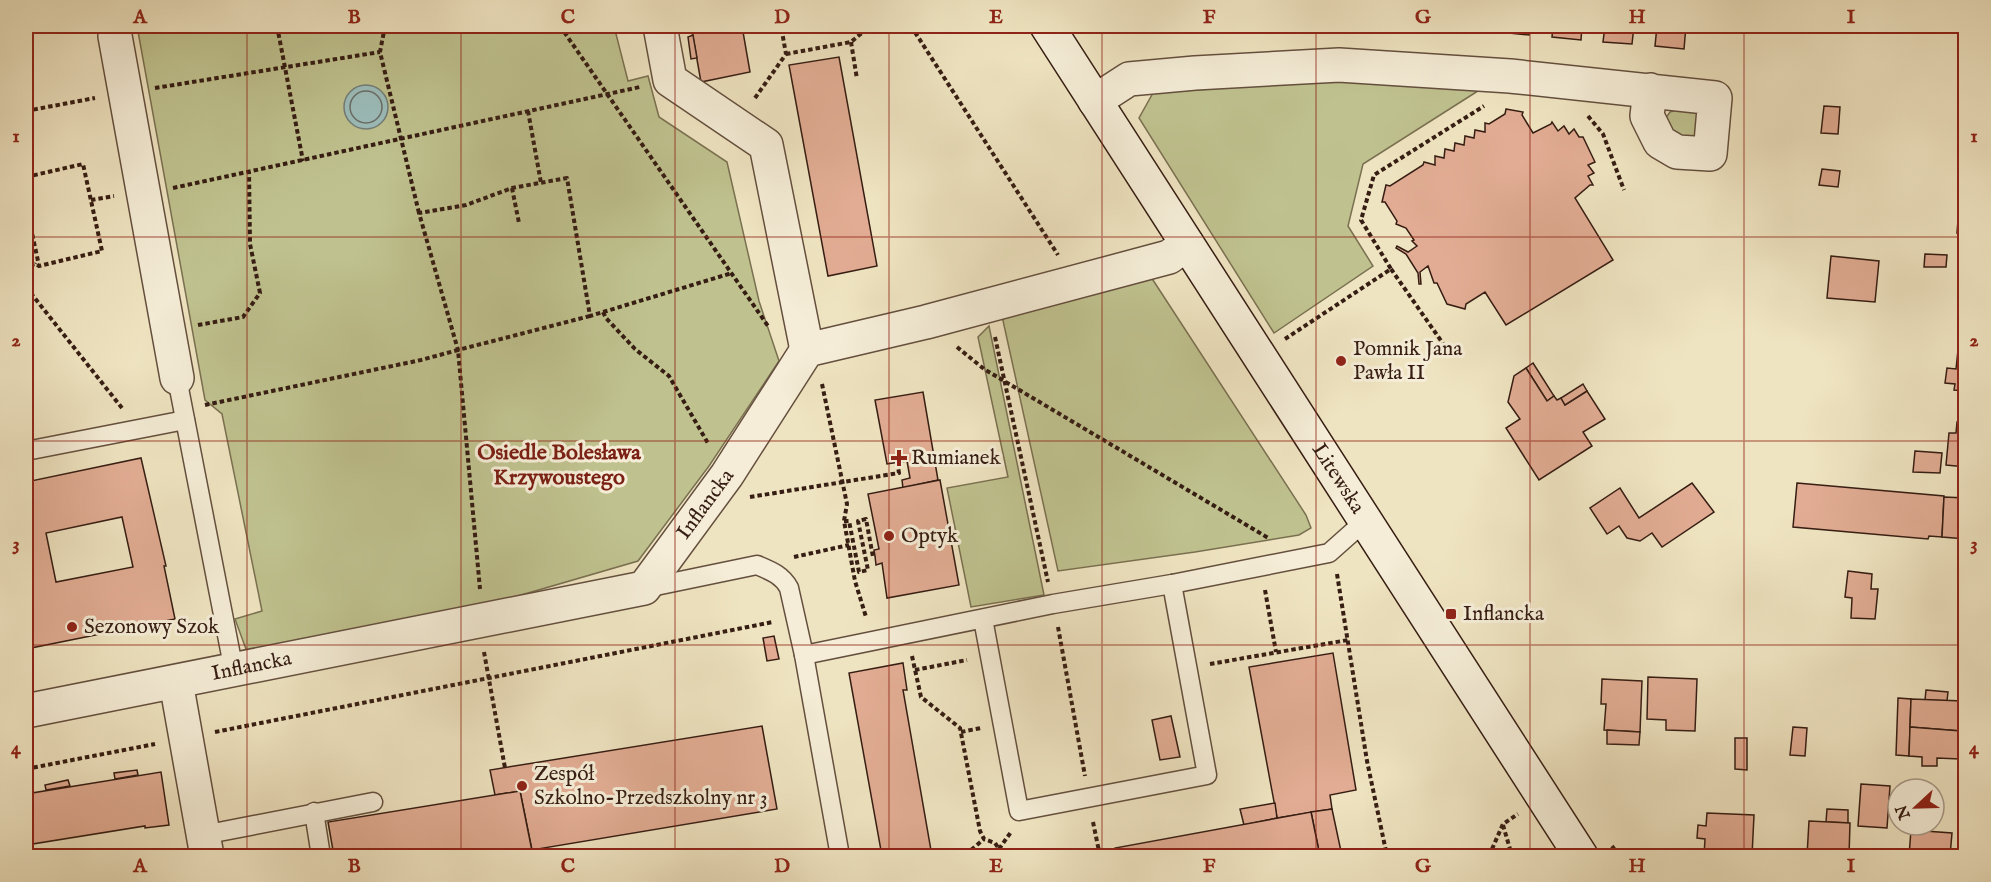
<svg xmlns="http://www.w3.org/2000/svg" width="1991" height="882" font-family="'IM FELL English',serif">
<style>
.green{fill:#bfc28f;stroke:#7a7051;stroke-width:1.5}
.water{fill:#9cbdbb;stroke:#737d78;stroke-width:1.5}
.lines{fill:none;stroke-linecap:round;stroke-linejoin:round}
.shore{stroke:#696d67;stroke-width:1.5}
.building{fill:#e1ac93;stroke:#361d13;stroke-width:1.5;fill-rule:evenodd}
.lane-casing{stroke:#644f3e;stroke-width:21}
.street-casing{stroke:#644f3e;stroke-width:36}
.secondary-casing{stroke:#361d13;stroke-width:36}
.path{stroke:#361d13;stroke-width:4;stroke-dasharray:4.5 3;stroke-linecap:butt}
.lane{stroke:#f5edd7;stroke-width:18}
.street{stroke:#f5edd7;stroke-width:33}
.secondary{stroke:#f5edd7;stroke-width:33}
.grid{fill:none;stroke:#8f2418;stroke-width:1.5;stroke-opacity:0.55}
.poi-dot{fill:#8f2418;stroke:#f5edd7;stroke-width:2}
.labels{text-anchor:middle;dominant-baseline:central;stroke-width:6;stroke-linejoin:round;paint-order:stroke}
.poi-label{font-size:21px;fill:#361d13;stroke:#f5edd7;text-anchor:start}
.street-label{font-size:21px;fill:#361d13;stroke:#f5edd7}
.neighbourhood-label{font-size:22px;font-weight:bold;fill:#7a1f14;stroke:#f5edd7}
.neatline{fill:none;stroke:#8f2418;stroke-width:2}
.grid-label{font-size:20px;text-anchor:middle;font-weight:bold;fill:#8f2418}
</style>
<rect width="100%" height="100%" fill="#efe4c1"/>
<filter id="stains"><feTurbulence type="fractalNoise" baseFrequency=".00333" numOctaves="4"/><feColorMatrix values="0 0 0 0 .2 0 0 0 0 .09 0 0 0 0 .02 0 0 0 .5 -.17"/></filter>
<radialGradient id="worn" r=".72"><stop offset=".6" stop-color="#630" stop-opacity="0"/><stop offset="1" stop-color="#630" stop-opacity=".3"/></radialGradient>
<g class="green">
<polygon points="137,26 614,26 628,81 648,76 659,117 727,162 759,301 779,361 709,466 638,561 487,605 247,652 235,619 262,611 222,414 205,400"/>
<polygon points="1335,80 1481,89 1363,164 1348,226 1373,266 1274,333 1139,118 1153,93"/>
<polygon points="1683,107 1698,110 1698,138 1678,141 1665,119 1670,112"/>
<polygon points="1151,277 1306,515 1311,528 1299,535 1195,552 1058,571 1002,316"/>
<polygon points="989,326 1044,595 971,607 947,488 1008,477 978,337"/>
</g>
<circle class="water" cx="366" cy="107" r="22"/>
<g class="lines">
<circle class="shore" cx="366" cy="107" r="16"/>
</g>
<g class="building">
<polygon points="691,26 742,26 750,72 701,82"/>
<polygon points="1448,26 1478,26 1477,30 1448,27"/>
<polygon points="1500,26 1530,26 1529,35 1499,32"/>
<polygon points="1553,26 1582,26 1581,40 1552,37"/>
<polygon points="1605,26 1634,26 1632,44 1603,42"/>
<polygon points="1657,26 1686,26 1684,49 1655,46"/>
<polygon points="693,35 697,58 691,59 688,37"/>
<polygon points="839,57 877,266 828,276 789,65"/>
<polygon points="1824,106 1840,107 1838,134 1821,133"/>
<polygon points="1506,109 1523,112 1522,115 1533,133 1551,124 1552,122 1558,131 1564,126 1569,134 1574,129 1579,137 1583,137 1595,162 1588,165 1594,173 1588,176 1593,185 1590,185 1575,198 1613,260 1506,325 1485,292 1466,304 1465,309 1447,304 1437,283 1434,283 1428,266 1420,272 1421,284 1419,284 1418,273 1406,254 1396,248 1397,246 1408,252 1417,246 1412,241 1414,240 1406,228 1396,224 1397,221 1385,202 1382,202 1386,185 1390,186 1423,165 1424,162 1435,165 1435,156 1444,158 1445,149 1454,151 1455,143 1464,145 1465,136 1474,138 1475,130 1485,132 1485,123 1489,124 1505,114"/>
<polygon points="1822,169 1840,171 1838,187 1819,185"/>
<polygon points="1959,208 1966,208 1966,234 1957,233"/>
<polygon points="1925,254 1947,255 1946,267 1924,267"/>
<polygon points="1831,256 1879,261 1875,302 1827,298"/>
<polygon points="1966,286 1966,313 1963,312 1964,300 1958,299 1958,289 1965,290"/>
<polygon points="1958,350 1966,351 1966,391 1954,390 1955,384 1945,383 1947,368 1956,369"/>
<polygon points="1533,363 1554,396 1547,401 1526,368"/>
<polygon points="1526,368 1547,401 1554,396 1557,400 1561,398 1565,405 1587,391 1605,419 1583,432 1592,446 1539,480 1506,428 1520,419 1508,402 1514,376"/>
<polygon points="1583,384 1587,391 1565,405 1561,398"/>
<polygon points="923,392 938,480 903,488 902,480 910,478 907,461 887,464 875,400"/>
<polygon points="1957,422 1966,423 1966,467 1946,465 1949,433 1956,433"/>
<polygon points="1915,451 1942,453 1940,473 1913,472"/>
<path d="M141,458L166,566H164L175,619L26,649V482ZM122,517L133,567L56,582L46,533Z"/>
<polygon points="940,480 959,585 887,598 882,563 876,565 875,556 874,550 879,549 868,494"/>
<polygon points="1692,483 1714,512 1662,547 1652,533 1640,541 1627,538 1619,526 1607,534 1590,508 1620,488 1639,518"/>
<polygon points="1797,483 1944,496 1942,537 1929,536 1928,539 1793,527"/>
<polygon points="1944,497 1966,498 1966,539 1942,537"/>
<polygon points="1848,571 1872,574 1871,589 1878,589 1875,619 1851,618 1852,598 1845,597"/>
<polygon points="774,636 779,659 767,661 763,638"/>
<polygon points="1333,653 1356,790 1330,795 1332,809 1277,818 1249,667"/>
<polygon points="903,663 907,690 903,690 932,856 882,856 849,673"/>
<polygon points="1648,677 1697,679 1695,731 1666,730 1666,720 1647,719"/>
<polygon points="1602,679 1642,681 1640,732 1604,730 1606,704 1601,704"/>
<polygon points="1926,690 1948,692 1947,701 1925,700"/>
<polygon points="1898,698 1911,699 1909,756 1896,755"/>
<polygon points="1911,699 1963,701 1961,731 1910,727"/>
<polygon points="1171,716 1180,757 1160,760 1152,720"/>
<polygon points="762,726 777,809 532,850 520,791 495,795 490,770"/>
<polygon points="1793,727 1807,728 1805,756 1790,755"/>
<polygon points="1910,727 1961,731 1960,759 1937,758 1937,766 1922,766 1922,757 1909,756"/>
<polygon points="1607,730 1640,732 1639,745 1607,744"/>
<polygon points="1735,738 1747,738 1747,770 1735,769"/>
<polygon points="137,770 138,775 115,779 114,773"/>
<polygon points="161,772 169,825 145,828 145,826 26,845 26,794"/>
<polygon points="68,780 70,786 46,790 45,785"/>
<polygon points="1861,784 1890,786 1887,828 1858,826"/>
<polygon points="520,791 533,856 334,856 328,822"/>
<polygon points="1275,803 1277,818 1244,825 1240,809"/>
<polygon points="1332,809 1342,856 1320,856 1311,812"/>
<polygon points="1827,809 1848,810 1848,823 1826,822"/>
<polygon points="1311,812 1320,856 1117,856 1115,848"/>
<polygon points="1707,813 1754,815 1752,856 1704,856 1705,839 1697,838 1698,825 1706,826"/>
<polygon points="1809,821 1850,823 1849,856 1807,856"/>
<polygon points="1911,830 1952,833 1950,856 1909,856"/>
</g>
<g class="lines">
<g class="lane-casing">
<g id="lane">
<polyline points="177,378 234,671"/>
<polyline points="26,451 185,420"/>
<path d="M646,588L757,565C771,571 782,575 789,588L804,655L1053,604L1172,584L1329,553L1365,521"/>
<polyline points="983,619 1019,811 1207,775 1172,584"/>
<polyline points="804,655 840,856"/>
<polyline points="314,812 321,856"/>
<polyline points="203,835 373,802"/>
</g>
</g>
<g class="street-casing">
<g id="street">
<polyline points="660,26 670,80 766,145 807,350"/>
<polyline points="115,36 177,378"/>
<polyline points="1095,101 1129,79 1195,73 1339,65 1510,76 1715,98 1710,154 1677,152 1660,142 1647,116 1650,90"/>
<polyline points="176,682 207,856"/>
<path id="s1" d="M26,711L644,588L727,475L807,350L926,322L1169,257L1187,244"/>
</g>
</g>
<g class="secondary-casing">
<g id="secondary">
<path id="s2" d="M1047,26L1581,856"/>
</g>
</g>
<g class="path">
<polyline points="277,26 303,161"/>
<polyline points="385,26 380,52 419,213"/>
<polyline points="560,26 768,326"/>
<polyline points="911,26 1058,255"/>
<polyline points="851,42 857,79"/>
<polyline points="786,54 851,42 870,26"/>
<polyline points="155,88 380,52"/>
<polyline points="755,98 786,54 781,26"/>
<polyline points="26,111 95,98"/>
<polyline points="528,111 541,183"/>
<polyline points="1588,116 1603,134 1624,190"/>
<polyline points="26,177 83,164 102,251 39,266 36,264 26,266"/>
<polyline points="173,188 640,87"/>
<polyline points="512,188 519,223"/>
<polyline points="91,200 114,196"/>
<polyline points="26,205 38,261 36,264"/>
<polyline points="1391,269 1444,345"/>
<polyline points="26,287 122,408"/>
<polyline points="603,312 606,318 635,349 669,376 709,445"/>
<polyline points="590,316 458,350 419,213 466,205 512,188 567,178 590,316 732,273"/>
<polyline points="198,325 243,317 260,293 250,244 249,172"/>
<polyline points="995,337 1048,582"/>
<polyline points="1285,339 1391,269 1361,220 1374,175 1484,106"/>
<polyline points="957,347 984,369 1270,539"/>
<polyline points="822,384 847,504 844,521 855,581 866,617"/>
<polyline points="205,405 421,360 458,350 480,589"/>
<polyline points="750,497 899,473 897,462"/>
<polyline points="844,521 849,521 859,572 868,570 858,521 866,519 873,557 875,556"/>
<polyline points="794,557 849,545"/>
<polyline points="1337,574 1367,761 1387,856"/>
<polyline points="1265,590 1276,652"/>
<polyline points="1058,627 1085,776"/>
<polyline points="484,652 505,768"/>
<polyline points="912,656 921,697 960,728 980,831 984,839 995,843 1004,856"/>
<polyline points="1210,664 1348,640"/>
<polyline points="915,670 967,660"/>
<polyline points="215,732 773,622"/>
<polyline points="961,732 981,728"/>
<polyline points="26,769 155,744"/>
<polyline points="1093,822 1100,856"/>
<polyline points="1503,825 1512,856"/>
<polyline points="1612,846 1619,856"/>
<polyline points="999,849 1011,832"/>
<polyline points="967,856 971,850 984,839"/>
<polyline points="1489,856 1503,824 1518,814"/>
</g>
<use href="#lane" class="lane"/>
<use href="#street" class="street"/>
<use href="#secondary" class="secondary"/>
</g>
<path class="grid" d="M247,26V856M461,26V856M675,26V856M889,26V856M1102,26V856M1316,26V856M1530,26V856M1744,26V856M26,237H1966M26,441H1966M26,645H1966"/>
<g class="poi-dot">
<circle cx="1341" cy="361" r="6"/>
<path d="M896 449h6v6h6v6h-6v6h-6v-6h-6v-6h6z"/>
<circle cx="889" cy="536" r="6"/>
<rect x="1445" y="608" width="12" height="12" rx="3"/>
<circle cx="72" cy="627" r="6"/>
<circle cx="522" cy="786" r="6"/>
</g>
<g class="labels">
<g class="poi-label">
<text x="1353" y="349">Pomnik Jana<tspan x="1353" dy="24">Pawła II</tspan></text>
<text x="911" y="458">Rumianek</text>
<text x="901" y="536">Optyk</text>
<text x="1463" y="614">Inflancka</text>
<text x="84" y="627">Sezonowy Szok</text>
<text x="534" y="774">Zespół<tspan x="534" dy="24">Szkolno-Przedszkolny nr 3</tspan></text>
</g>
<g class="street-label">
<text stroke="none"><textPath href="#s2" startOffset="538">Litewska</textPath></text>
<text stroke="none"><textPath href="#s1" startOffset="734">Inflancka</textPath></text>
<text stroke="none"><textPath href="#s1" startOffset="230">Inflancka</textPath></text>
</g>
<g class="neighbourhood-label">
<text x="559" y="453">Osiedle Bolesława<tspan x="559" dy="25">Krzywoustego</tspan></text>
</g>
</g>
<rect width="1991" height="882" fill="none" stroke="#efe4c1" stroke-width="66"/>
<g transform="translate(1916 807) rotate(248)"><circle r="28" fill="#f5edd7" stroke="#a99a89" stroke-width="1.5"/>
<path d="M0-4.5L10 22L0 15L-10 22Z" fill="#8f2418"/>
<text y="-9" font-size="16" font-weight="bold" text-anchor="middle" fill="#361d13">N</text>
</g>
<rect x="33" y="33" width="1925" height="816" class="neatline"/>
<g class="grid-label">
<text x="140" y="23">A</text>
<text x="354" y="23">B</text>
<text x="568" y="23">C</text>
<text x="782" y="23">D</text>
<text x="996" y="23">E</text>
<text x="1209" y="23">F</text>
<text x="1423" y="23">G</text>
<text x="1637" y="23">H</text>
<text x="1851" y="23">I</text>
<text x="16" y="142">1</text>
<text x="1974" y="142">1</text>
<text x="16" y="346">2</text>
<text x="1974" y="346">2</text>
<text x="16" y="550">3</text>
<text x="1974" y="550">3</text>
<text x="16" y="754">4</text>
<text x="1974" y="754">4</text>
<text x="140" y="872">A</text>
<text x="354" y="872">B</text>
<text x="568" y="872">C</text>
<text x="782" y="872">D</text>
<text x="996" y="872">E</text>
<text x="1209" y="872">F</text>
<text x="1423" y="872">G</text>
<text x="1637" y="872">H</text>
<text x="1851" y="872">I</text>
</g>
<rect width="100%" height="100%" filter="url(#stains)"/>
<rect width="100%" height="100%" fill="url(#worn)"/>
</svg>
